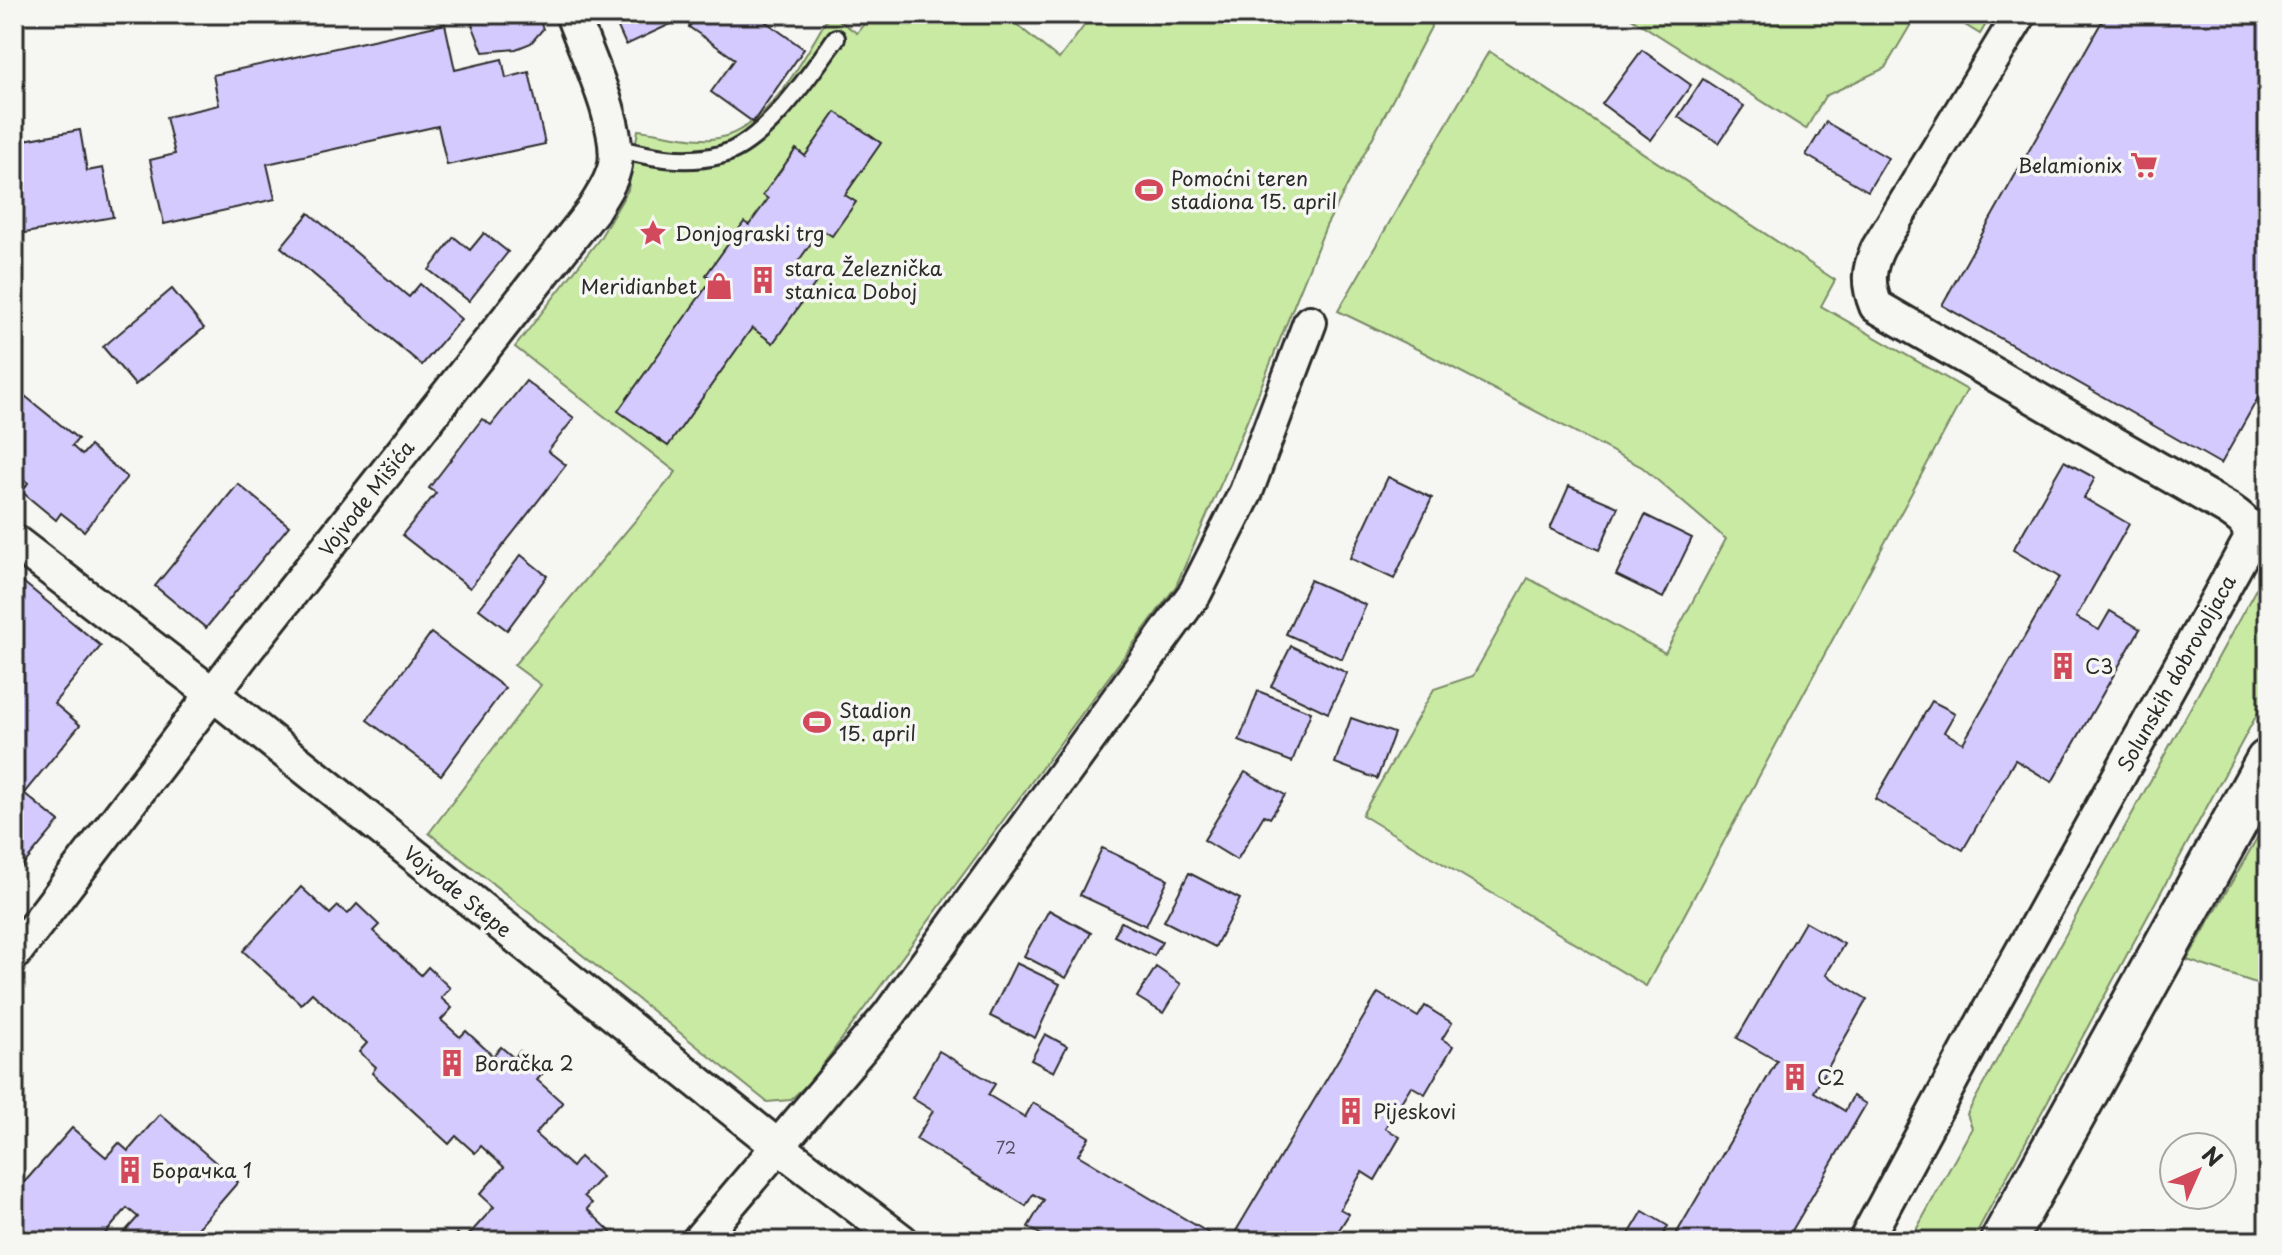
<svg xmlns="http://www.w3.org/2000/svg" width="2282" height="1255" font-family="'Playpen Sans',sans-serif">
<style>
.green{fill:#c8eaa3;stroke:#7a8a67;stroke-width:2}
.building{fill:#d4cafd;stroke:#2b2b2b;stroke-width:2}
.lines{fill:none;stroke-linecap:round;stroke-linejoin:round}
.service-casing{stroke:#2b2b2b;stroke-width:22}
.minor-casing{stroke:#2b2b2b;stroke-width:38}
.primary-casing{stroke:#2b2b2b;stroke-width:50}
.service{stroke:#f6f6f2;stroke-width:16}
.minor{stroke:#f6f6f2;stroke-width:32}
.primary{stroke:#f6f6f2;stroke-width:44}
.labels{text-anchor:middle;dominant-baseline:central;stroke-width:7;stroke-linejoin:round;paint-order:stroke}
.number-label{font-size:16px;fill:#555360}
.poi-label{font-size:20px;fill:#2b2b2b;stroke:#f6f6f2;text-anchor:start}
.street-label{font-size:20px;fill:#2b2b2b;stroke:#f6f6f2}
</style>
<rect width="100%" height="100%" fill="#f6f6f2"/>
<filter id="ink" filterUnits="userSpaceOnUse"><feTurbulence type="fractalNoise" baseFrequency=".0125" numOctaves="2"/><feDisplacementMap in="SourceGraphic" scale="16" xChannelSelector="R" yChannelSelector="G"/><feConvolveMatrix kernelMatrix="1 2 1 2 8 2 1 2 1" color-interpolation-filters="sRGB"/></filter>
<g filter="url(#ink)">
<g class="green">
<path d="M830,14L857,33L871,14H1004L1059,59L1093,14H1428L1431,27L1326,226L1230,463L1176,586L810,1082L790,1100L767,1102L429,833L541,685L514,665L676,472L515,347L600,238L628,190L638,130C659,132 690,141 711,139C767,135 804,56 830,14Z"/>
<polygon points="1625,14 1917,14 1885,68 1825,96 1806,129"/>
<polygon points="1947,14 1992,14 1980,34"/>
<polygon points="1489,51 1835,280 1821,306 1967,390 1646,986 1362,815 1434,689 1473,676 1528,578 1665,653 1726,539 1642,467 1421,351 1338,311"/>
<polygon points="2268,567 2268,694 1972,1241 1910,1241 1972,1128 1967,1114"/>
<polygon points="2268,819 2268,987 2187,960"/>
</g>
<g class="building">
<polygon points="468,14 537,14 543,29 531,43 516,49 483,52"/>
<polygon points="612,14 692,14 626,45"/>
<polygon points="698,14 755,14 804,49 753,122 711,92 735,59 689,27"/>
<polygon points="2106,14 2248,14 2268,25 2268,380 2221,464 1942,305"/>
<polygon points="445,24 455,70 502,59 506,78 529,72 545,144 447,165 438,126 267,164 275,199 164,224 150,160 175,154 166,117 219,105 213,75"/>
<polygon points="1642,50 1691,85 1651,140 1602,104"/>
<polygon points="1703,79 1744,106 1719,143 1678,117"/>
<polygon points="14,105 17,105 24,140 80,130 87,171 103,168 113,217 14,235"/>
<polygon points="836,112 881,143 845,195 856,202 832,236 821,229 795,266 817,281 773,343 752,328 668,446 618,411 712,279 706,275 744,222 749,225 768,199 763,195 796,149 805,156"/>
<polygon points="1826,122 1888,158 1868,191 1806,155"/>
<polygon points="309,213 409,297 420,284 461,319 422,365 281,247"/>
<polygon points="484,233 508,252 469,301 429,270 454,237 470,250"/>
<polygon points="172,289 204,328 135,385 103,347"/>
<polygon points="526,381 574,418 548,451 566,465 470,588 402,535 436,493 429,488 482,419 491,425"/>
<polygon points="20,392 78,439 72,446 82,455 90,446 127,477 84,531 61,513 56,520 22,492 28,483 14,472 14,398"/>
<polygon points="2064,461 2095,478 2084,498 2129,524 2076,617 2099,630 2110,611 2140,629 2052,782 2015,760 1963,850 1875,799 1932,701 1955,713 1944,732 1963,743 2059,577 2013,550"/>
<polygon points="1388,477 1432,498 1394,579 1350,558"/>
<polygon points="238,484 289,526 206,628 155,586"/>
<polygon points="1569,486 1618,507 1599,550 1550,529"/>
<polygon points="1645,515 1692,538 1663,598 1616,575"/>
<polygon points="521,555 547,576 507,630 479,609"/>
<polygon points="1310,580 1366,605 1342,659 1286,634"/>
<polygon points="23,582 101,646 54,703 80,725 24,793 59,822 14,876 14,593"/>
<polygon points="431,633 505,688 441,775 367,720"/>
<polygon points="1291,646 1347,673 1328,713 1271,686"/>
<polygon points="1258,691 1311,712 1292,762 1239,741"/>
<polygon points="1351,718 1394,733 1377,779 1335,763"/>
<polygon points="1245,772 1285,795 1270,818 1264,815 1237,860 1204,840"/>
<polygon points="1102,848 1168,879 1146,926 1080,895"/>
<polygon points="1189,873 1240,899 1215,947 1164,921"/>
<polygon points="301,887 330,914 338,906 348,914 357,904 379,925 373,931 421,975 428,967 450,988 441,998 452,1008 441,1020 460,1037 466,1031 493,1056 501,1047 514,1058 520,1051 543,1073 537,1080 563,1103 535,1134 572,1167 580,1157 602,1177 584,1196 592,1203 587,1209 611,1232 603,1241 581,1241 578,1238 575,1241 450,1241 457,1233 464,1240 494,1207 480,1194 504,1167 481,1146 475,1153 456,1136 449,1144 372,1073 376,1067 359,1052 367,1043 312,993 301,1004 243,951"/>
<polygon points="1049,910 1091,933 1066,978 1024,956"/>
<polygon points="1121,922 1162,942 1154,956 1114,936"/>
<polygon points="1805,922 1844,944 1826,975 1867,999 1814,1092 1845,1111 1853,1096 1866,1104 1786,1241 1672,1241 1777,1061 1737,1038"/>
<polygon points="1016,963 1060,984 1035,1038 990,1016"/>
<polygon points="1156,967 1181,984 1163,1013 1137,997"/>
<polygon points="1378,993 1418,1017 1425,1006 1452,1023 1442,1039 1453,1046 1425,1094 1411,1086 1385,1128 1400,1137 1375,1180 1362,1172 1340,1209 1349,1214 1332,1241 1230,1241"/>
<polygon points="1045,1034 1067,1046 1054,1072 1031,1060"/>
<polygon points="939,1051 995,1084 988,1095 1025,1117 1033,1103 1089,1137 1078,1155 1222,1241 1039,1241 1043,1236 1028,1227 1044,1200 1033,1194 1026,1206 916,1139 933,1111 912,1098"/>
<polygon points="160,1114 238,1182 187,1241 126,1241 121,1236 138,1217 127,1208 99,1241 14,1241 14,1194 72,1128 106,1157 119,1143 128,1151"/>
<polygon points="1643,1211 1668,1226 1660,1241 1625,1241"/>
</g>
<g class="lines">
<g class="service-casing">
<path id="service" d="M616,148C650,157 685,164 720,155C763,145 811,73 836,38"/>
</g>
<g class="minor-casing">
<g id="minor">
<polyline points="14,541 214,695 779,1147 902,1241"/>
<path d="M14,954L247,649L593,210C601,196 612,182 615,165C621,125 586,53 572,14"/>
<polyline points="698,1241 889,1015 1195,593 1246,492 1310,322"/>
<path d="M1865,1241L1992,1005L2249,542C2252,524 2241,518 2228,509L1876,306C1867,284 1868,269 1878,248L2020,14"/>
</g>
</g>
<g class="primary-casing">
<polyline id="primary" points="2003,1241 2268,762"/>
</g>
<use href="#service" class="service"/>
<use href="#minor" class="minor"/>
<use href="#primary" class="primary"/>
</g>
</g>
<defs>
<g id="supermarket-bare" transform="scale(2.16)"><path d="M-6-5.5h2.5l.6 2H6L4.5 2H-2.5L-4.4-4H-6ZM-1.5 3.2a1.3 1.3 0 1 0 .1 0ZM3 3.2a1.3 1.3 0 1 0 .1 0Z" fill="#d1495b" stroke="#f6f6f2" stroke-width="2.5" paint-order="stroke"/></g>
<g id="stadium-bare" transform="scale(2.16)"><path d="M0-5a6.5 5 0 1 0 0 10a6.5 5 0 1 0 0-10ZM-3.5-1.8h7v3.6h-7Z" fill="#d1495b" stroke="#f6f6f2" stroke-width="2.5" paint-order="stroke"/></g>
<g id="sight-bare" transform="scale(2.16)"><path d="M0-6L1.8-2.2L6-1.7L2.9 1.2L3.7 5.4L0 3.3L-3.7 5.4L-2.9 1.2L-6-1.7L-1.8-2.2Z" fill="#d1495b" stroke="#f6f6f2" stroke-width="2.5" paint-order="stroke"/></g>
<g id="building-bare" transform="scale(2.16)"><path d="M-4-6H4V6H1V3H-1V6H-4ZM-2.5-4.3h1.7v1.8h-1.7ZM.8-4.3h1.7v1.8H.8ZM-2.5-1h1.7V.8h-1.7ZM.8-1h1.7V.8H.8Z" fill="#d1495b" stroke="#f6f6f2" stroke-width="2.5" paint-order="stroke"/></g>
<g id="shop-bare" transform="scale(2.16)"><path d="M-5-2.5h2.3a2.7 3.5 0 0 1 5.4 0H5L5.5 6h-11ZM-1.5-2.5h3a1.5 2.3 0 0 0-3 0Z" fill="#d1495b" stroke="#f6f6f2" stroke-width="2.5" paint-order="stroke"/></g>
</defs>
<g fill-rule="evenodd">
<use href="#supermarket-bare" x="2144" y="165"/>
<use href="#stadium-bare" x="1149" y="190"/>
<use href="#sight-bare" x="653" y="233"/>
<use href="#building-bare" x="763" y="280"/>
<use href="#shop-bare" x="719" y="286"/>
<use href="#building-bare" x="2063" y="666"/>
<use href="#stadium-bare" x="817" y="722"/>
<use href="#building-bare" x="452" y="1063"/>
<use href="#building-bare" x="1795" y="1077"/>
<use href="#building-bare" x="1351" y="1111"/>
<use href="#building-bare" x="130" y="1170"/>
</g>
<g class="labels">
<g class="number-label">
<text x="1006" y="1147">72</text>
</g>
<g class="poi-label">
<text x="2122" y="165" text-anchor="end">Belamionix</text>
<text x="1171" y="178">Pomoćni teren<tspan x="1171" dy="23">stadiona 15. april</tspan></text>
<text x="675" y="233">Donjograski trg</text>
<text x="785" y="268">stara Železnička<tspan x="785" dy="23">stanica Doboj</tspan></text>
<text x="697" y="286" text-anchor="end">Meridianbet</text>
<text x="2085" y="666">C3</text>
<text x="839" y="710">Stadion<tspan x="839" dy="23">15. april</tspan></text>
<text x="474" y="1063">Boračka 2</text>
<text x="1817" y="1077">C2</text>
<text x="1373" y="1111">Pijeskovi</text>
<text x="152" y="1170">Борачка 1</text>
</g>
<g class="street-label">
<text transform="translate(366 498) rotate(-52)">Vojvode Mišića</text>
<text transform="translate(2176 673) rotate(-61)">Solunskih dobrovoljaca</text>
<text transform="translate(458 891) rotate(39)">Vojvode Stepe</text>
</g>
</g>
<rect width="2282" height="1255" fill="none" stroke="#f6f6f2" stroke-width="48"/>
<rect x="24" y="24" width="2234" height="1207" fill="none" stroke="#2b2b2b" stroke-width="3" filter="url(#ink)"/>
<g transform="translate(2198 1171) rotate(45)"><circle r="38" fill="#f6f6f2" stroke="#a5a5a2" stroke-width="2"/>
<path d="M0-6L14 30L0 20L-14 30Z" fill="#d1495b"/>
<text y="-12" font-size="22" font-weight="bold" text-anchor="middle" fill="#2b2b2b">N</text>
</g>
</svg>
